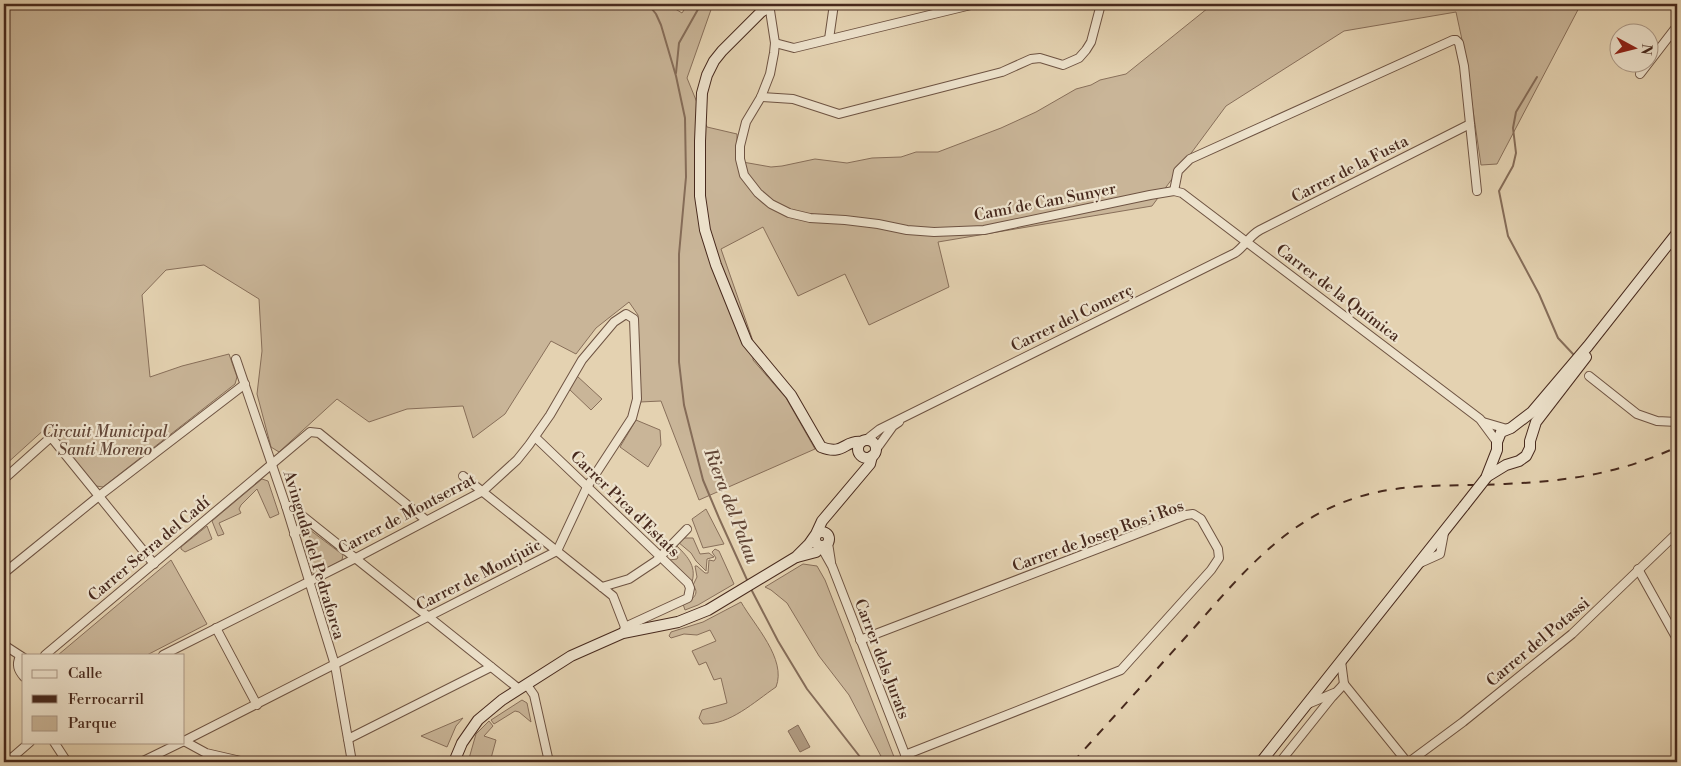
<svg xmlns="http://www.w3.org/2000/svg" width="1681" height="766" font-family="'Libre Bodoni',serif">
<style>
.green{fill:#c9b598;stroke:#886f5a}
.water{fill:#af997f;stroke:#856c58}
.lines{fill:none;stroke-linecap:round;stroke-linejoin:round}
.stream{stroke:#856c58;stroke-width:2}
.street-casing{stroke:#6e5342;stroke-width:10}
.secondary-casing{stroke:#47291d;stroke-width:12}
.street{stroke:#ede2cc;stroke-width:8}
.secondary{stroke:#ede2cc;stroke-width:10}
.rail{stroke:#47291d;stroke-width:2;stroke-dasharray:9 9;stroke-linecap:butt}
.secondary-bridge-casing{stroke:#47291d;stroke-width:12;stroke-linecap:butt}
.secondary-bridge{stroke:#ede2cc;stroke-width:10}
.labels{text-anchor:middle;dominant-baseline:central;stroke-width:4.5;stroke-linejoin:round;paint-order:stroke}
.street-label{font-size:16px;fill:#47291d;stroke:#ede2cc}
.park-label{font-size:16px;font-style:italic;fill:#614536;stroke:#ede2cc}
.water-label{font-size:18px;font-style:italic;fill:#614536;stroke:#ede2cc}
</style>
<rect width="100%" height="100%" fill="#e4d2b1"/>
<filter id="stains"><feTurbulence type="fractalNoise" baseFrequency=".004" numOctaves="4"/><feColorMatrix values="0 0 0 0 .2 0 0 0 0 .09 0 0 0 0 .02 0 0 0 .5 -.17"/></filter>
<radialGradient id="worn" r=".72"><stop offset=".6" stop-color="#630" stop-opacity="0"/><stop offset="1" stop-color="#630" stop-opacity=".3"/></radialGradient>
<g class="green">
<polygon points="4,4 667,4 682,13 688,4 713,4 687,78 707,127 737,134 737,161 771,167 782,166 815,159 847,163 872,158 901,157 916,152 938,152 1001,128 1036,112 1076,89 1091,85 1100,80 1126,74 1213,4 1581,4 1497,164 1481,165 1464,49 1456,12 1344,31 1226,106 1152,206 938,242 949,287 869,325 845,274 798,296 763,227 721,249 754,344 753,360 786,398 815,449 699,500 661,401 640,402 638,315 629,302 596,328 576,354 551,341 505,414 473,438 463,406 407,409 369,422 337,399 279,452 271,447 257,394 262,351 259,299 204,265 166,270 142,295 150,377 182,366 229,354 237,377 235,384 103,487 96,486 60,442 59,432 54,428 47,427 4,466"/>
<polygon points="577,376 602,399 591,410 569,389"/>
<polygon points="636,420 660,430 661,445 648,467 620,447"/>
<polygon points="262,479 268,481 279,514 270,518 257,489 241,505 239,509 241,513 219,523 224,534 218,536 212,521"/>
<polygon points="706,509 724,544 703,548 692,519"/>
<polygon points="207,526 212,539 185,552 181,549 181,547"/>
<polygon points="310,530 343,555 342,560 316,574 310,572 302,544 309,539 310,537 307,532"/>
<polygon points="682,538 693,538 700,554 709,553 714,557 707,559 706,571 696,561 691,553 678,542"/>
<path d="M675,544C686,555 697,565 692,582L669,560L677,559L678,557L676,556V554L665,555Z"/>
<path d="M715,549L719,551L734,584L698,605L685,610L683,604C691,600 701,595 693,585L697,577L695,566H697L705,573H708L709,560L714,561L716,558L712,552Z"/>
<polygon points="171,560 207,624 147,655 58,655"/>
<polygon points="803,564 817,566 825,580 896,762 884,762 849,695 819,656 787,603 771,590 765,587"/>
<path d="M741,602C754,625 787,659 776,687C754,702 730,725 703,724L699,718L702,710L727,703L721,678L714,680L706,662L699,665L692,651L716,641L710,630L697,635L684,634L671,638L669,636L671,632L703,622Z"/>
<polygon points="522,700 527,703 531,722 519,712 515,711 494,724 491,720"/>
<polygon points="463,718 456,726 447,747 421,736"/>
<polygon points="489,721 493,726 484,736 496,740 490,762 468,762 476,734"/>
</g>
<polygon class="water" points="798,725 810,747 800,752 788,731"/>
<g class="lines">
<g class="stream">
<polyline points="648,4 656,14 661,25 676,76 685,118 686,177 679,254 679,362 684,405 703,480 719,518 748,582"/>
<polyline points="676,73 679,43 701,4"/>
<polyline points="1537,77 1516,112 1513,128 1516,153 1513,166 1499,191 1508,236 1539,294 1558,338 1573,354"/>
<polyline points="751,589 778,641 807,689 864,762"/>
</g>
<g class="street-casing">
<g id="street">
<polyline points="769,4 775,43 774,53 770,74 761,97 746,122 740,146 740,159 744,175 758,193 771,204 789,213 810,218 845,220 878,224 907,230 934,232 984,230 1150,195 1174,191 1182,193 1480,419 1497,442"/>
<polyline points="829,39 834,4"/>
<polyline points="775,43 794,48 975,4"/>
<polyline points="1640,74 1677,26"/>
<polyline points="761,97 793,99 839,114 1002,72 1031,59 1040,58 1063,65 1079,58 1086,50 1091,42 1101,4"/>
<polyline points="1174,191 1178,171 1190,159 1453,40 1456,40 1459,43 1464,66 1477,191"/>
<polyline points="236,359 286,506 335,665 352,762"/>
<polyline points="1589,376 1637,414 1657,421 1677,422"/>
<polyline points="1483,422 1507,429"/>
<polyline points="535,437 688,583 690,588 688,598 625,627 623,633"/>
<path d="M866,440L880,429L1235,253C1245,246 1249,236 1260,230L1470,124"/>
<polyline points="875,451 893,426 899,422"/>
<polyline points="463,476 613,596 625,627"/>
<polyline points="4,479 51,437 154,564"/>
<polyline points="286,506 290,506 519,689"/>
<polyline points="294,534 305,524 310,523"/>
<polyline points="828,543 831,562"/>
<polyline points="822,546 823,550 832,566 908,762"/>
<polyline points="1420,563 1440,554 1444,533"/>
<polyline points="1638,569 1677,639"/>
<polyline points="4,573 99,496 245,384"/>
<polyline points="602,587 629,579 656,561 687,529"/>
<polyline points="216,628 257,705"/>
<polyline points="860,640 1186,515 1193,514 1201,519 1218,549 1219,558 1211,570 1121,670 905,755"/>
<polyline points="4,645 24,658"/>
<polyline points="45,655 310,432 319,433 426,520"/>
<polyline points="163,655 354,559 483,491 517,460 529,445 550,415 582,360 614,322 626,314 634,319 637,399 632,418 587,487 557,551 184,741"/>
<path d="M20,656C16,665 18,670 24,677"/>
<polyline points="1341,661 1344,684"/>
<polyline points="1344,684 1407,762"/>
<polyline points="527,685 534,695 549,762"/>
<polyline points="1308,704 1334,693"/>
<polyline points="348,739 491,667"/>
<polyline points="184,741 206,753 245,762"/>
<polyline points="54,742 67,762"/>
<polyline points="4,753 13,762"/>
<polyline points="7,762 30,742"/>
<polyline points="141,762 182,742"/>
<polyline points="1280,762 1332,697 1344,684"/>
<polyline points="1409,762 1463,722 1572,634 1677,533"/>
</g>
</g>
<g class="secondary-casing">
<g id="secondary">
<path d="M769,7L761,12L722,51L714,61L707,75L702,93L700,141V196L705,230L716,265L747,342L791,395L821,447C844,456 844,440 861,442"/>
<circle cx="867" cy="449" r="9"/>
<polyline points="1488,476 1506,465 1519,461 1526,456 1530,448 1530,441 1536,422 1586,357"/>
<polyline points="1486,478 1497,450 1497,442 1501,432 1511,428 1532,412 1588,346 1677,233"/>
<circle cx="822" cy="539" r="7"/>
<polyline points="797,557 816,552 822,546"/>
<polyline points="454,762 462,743 478,720 502,700 571,656 623,633 678,622 708,610 796,557 809,544 816,534 822,521 870,464 872,456"/>
<polyline points="1261,762 1464,506"/>
</g>
</g>
<use href="#street" class="street"/>
<use href="#secondary" class="secondary"/>
<path class="rail" d="M1073,762C1110,721 1147,680 1184,639C1247,569 1295,503 1395,489C1431,484 1468,486 1505,484C1568,481 1619,474 1677,447"/>
<g class="secondary-bridge-casing">
<polyline id="secondary-bridge" points="1464,506 1486,478"/>
</g>
<use href="#secondary-bridge" class="secondary-bridge"/>
</g>
<g class="labels">
<g class="street-label">
<text transform="translate(1350 169) rotate(-27)">Carrer de la Fusta</text>
<text transform="translate(1045 202) rotate(-11)">Camí de Can Sunyer</text>
<text transform="translate(1338 293) rotate(37)">Carrer de la Química</text>
<text transform="translate(1072 318) rotate(-26)">Carrer del Comerç</text>
<text transform="translate(625 504) rotate(44)">Carrer Pica d'Estats</text>
<text transform="translate(407 514) rotate(-28)">Carrer de Montserrat</text>
<text transform="translate(1098 536) rotate(-20)">Carrer de Josep Ros i Ros</text>
<text transform="translate(149 549) rotate(-40)">Carrer Serra del Cadí</text>
<text transform="translate(314 555) rotate(73)">Avinguda del Pedraforca</text>
<text transform="translate(479 575) rotate(-27)">Carrer de Montjuïc</text>
<text transform="translate(1538 642) rotate(-40)">Carrer del Potassi</text>
<text transform="translate(882 659) rotate(69)">Carrer dels Jurats</text>
</g>
<g class="park-label">
<text x="105" y="432">Circuit Municipal<tspan x="105" dy="18">Santi Moreno</tspan></text>
</g>
<g class="water-label">
<text transform="translate(731 506) rotate(69)">Riera del Palau</text>
</g>
</g>
<rect width="1681" height="766" fill="none" stroke="#e4d2b1" stroke-width="20"/>
<rect x="5" y="5" width="1671" height="756" fill="none" stroke="#47291d" stroke-width="2.5"/>
<rect x="10" y="10" width="1661" height="746" fill="none" stroke="#47291d"/>
<rect x="22" y="654" width="162" height="90" fill="#ede2cc" stroke="#ab9886"/>
<rect x="32" y="670" width="25" height="8" fill="#ede2cc" stroke="#ab9886"/>
<text x="68" y="678" font-size="15" fill="#47291d">Calle</text>
<rect x="32" y="695" width="25" height="8" fill="#47291d" stroke="#ab9886"/>
<text x="68" y="704" font-size="15" fill="#47291d">Ferrocarril</text>
<rect x="32" y="716" width="25" height="15" fill="#c9b598" stroke="#ab9886"/>
<text x="68" y="728" font-size="15" fill="#47291d">Parque</text>
<g transform="translate(1634 48) rotate(97)"><circle r="24" fill="#ede2cc" stroke="#ab9886"/>
<path d="M0-4L9 19L0 12L-9 19Z" fill="#8f2418"/>
<text y="-8" font-size="14" font-weight="bold" text-anchor="middle" fill="#47291d">N</text>
</g>
<rect width="100%" height="100%" filter="url(#stains)"/>
<rect width="100%" height="100%" fill="url(#worn)"/>
</svg>
